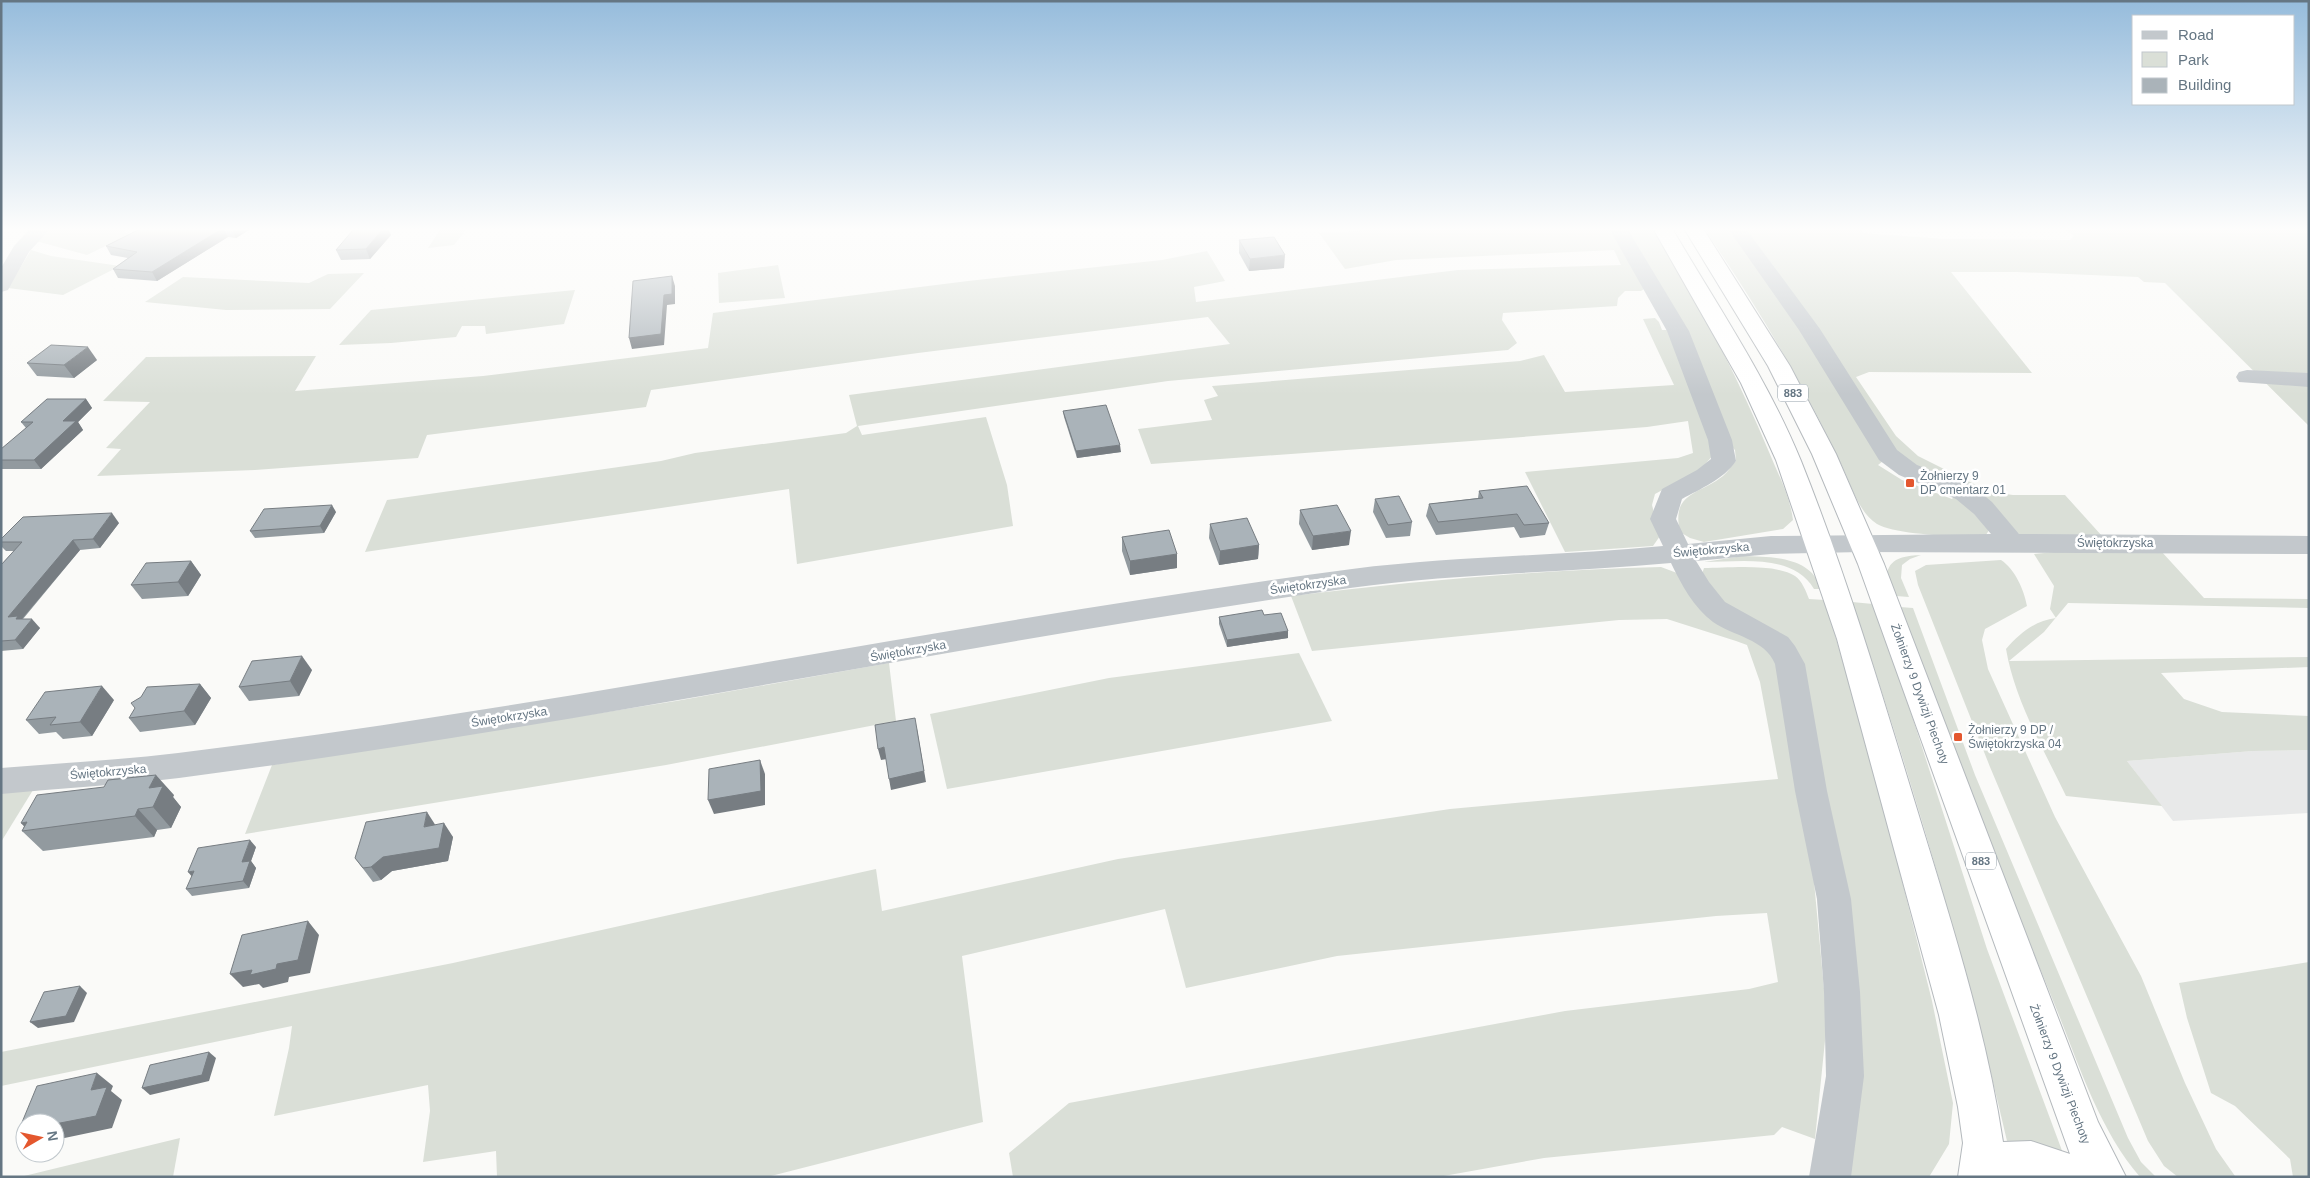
<svg xmlns="http://www.w3.org/2000/svg" width="2310" height="1178" font-family="Helvetica,sans-serif">
<style>
.built{fill:#e8e9e9}
.green{fill:#dadfd7}
.lines{fill:none;stroke-linecap:round;stroke-linejoin:round}
.highway-casing{stroke:#b4b9bd;stroke-width:2}
.minor{fill:#c3c8cc;fill-rule:evenodd}
.highway{fill:#fff;fill-rule:evenodd}
.wall{fill:#929a9f}
.shaded-wall{fill:#777d82}
.building{fill:#aab3b9;stroke:#777d82}
.poi-dot{fill:#e4572e;stroke:#fff;stroke-width:2}
.labels{text-anchor:middle;dominant-baseline:central;stroke-width:5;stroke-linejoin:round;paint-order:stroke}
.shield{fill:#fff;stroke:#939fa8;stroke-width:1}
.shield-label{font-size:11px;font-weight:bold;fill:#657683}
.poi-label{font-size:12px;fill:#657683;stroke:#fff;text-anchor:start}
.street-label{font-size:12px;fill:#657683;stroke:#fff}
</style>
<rect width="100%" height="100%" fill="#fafaf8"/>
<polygon class="built" points="2309,750 2309,813 2173,821 2127,761 2253,751"/>
<g class="green">
<polygon points="47,230 126,230 124,232 130,234 87,255 36,241"/>
<polygon points="440,230 466,230 454,245 428,248"/>
<polygon points="1371,230 1612,230 1647,287 1641,291 1625,291 1618,298 1617,306 1503,313 1502,320 1517,343 1508,350 1168,381 858,426 862,435 986,417 1007,485 1013,526 797,564 789,489 365,552 387,500 661,461 695,453 846,433 857,426 849,395 1230,344 1208,317 918,353 651,390 646,407 427,435 418,458 255,470 97,476 121,449 106,448 150,402 103,401 146,357 316,356 295,391 483,376 708,348 713,313 968,281 1162,260 1207,251 1225,281 1194,287 1196,302 1458,270 1621,265 1614,250 1396,260 1345,269 1319,233"/>
<path d="M1626,230H1653C1698,300 1737,375 1769,452C1778,474 1790,496 1793,520L1783,529L1704,542L1690,538L1680,532C1671,492 1699,495 1723,476C1728,472 1732,465 1736,461L1735,450L1729,444Z"/>
<path d="M1705,230H1732L1812,344L1883,461L1878,465L1902,480L1952,499L1956,494L1989,530L1986,535C1965,538 1896,535 1877,524C1859,513 1851,485 1842,466C1803,383 1757,306 1705,230Z"/>
<polygon points="1747,230 1862,230 1864,233 1945,239 2070,240 2074,236 2066,230 2309,230 2309,426 2165,283 2144,282 2138,277 2017,272 1951,272 2032,373 1869,372 1856,377 1896,436 1918,456 1990,492 2013,495 2065,495 2102,536 2022,536 1900,458 1806,318 1774,267"/>
<polygon points="31,250 51,256 120,266 63,295 8,288"/>
<polygon points="778,265 785,298 719,303 718,273"/>
<polygon points="364,273 330,309 226,310 145,302 183,277 309,283 328,274"/>
<polygon points="575,290 564,324 486,334 485,326 462,326 456,337 391,343 339,345 371,310"/>
<polygon points="1655,318 1659,322 1662,330 1669,330 1714,454 1701,469 1655,494 1652,505 1660,536 1653,546 1565,552 1525,472 1678,458 1693,453 1688,421 1647,427 1471,441 1151,464 1138,429 1212,420 1204,400 1218,396 1212,386 1520,361 1544,355 1565,392 1674,385 1643,319"/>
<path d="M2075,550L2161,551L2204,598L2309,599V608L2068,603L2044,632L2009,661L2309,657V667L2161,673L2184,699L2222,712L2309,716V750L2253,751L2127,761L2162,806L2066,796C2043,748 2015,701 2006,649C2020,633 2034,621 2056,618L2050,609L2054,586L2034,554Z"/>
<path d="M1921,555L1910,559L1902,565L1901,578L1909,597L1896,596L1887,573C1891,556 1908,556 1921,555Z"/>
<path d="M1743,556C1772,557 1811,556 1821,589H1814C1793,553 1740,562 1704,562Z"/>
<path d="M2001,560C2015,569 2024,590 2027,606L1985,629L1982,640L1988,669L2055,817L2141,976L2185,1083L2216,1149L2235,1176L2246,1177H2178L2164,1166L2148,1141L1990,767L1918,585L1915,571L1926,565Z"/>
<path d="M1661,567L1677,573L1767,647L1777,661L1812,860L1827,1021L1815,1139L1782,1127L1774,1135L1544,1158L1438,1177H1013L1009,1153L1069,1103L1565,1011L1749,989L1778,982L1767,913L1716,916L1337,956L1186,988L1165,909L962,956L983,1122L767,1177H497L496,1151L423,1162L430,1111L428,1085L274,1116L289,1048L292,1026L1,1086V1052L453,963L876,869L882,911L1118,859L1450,809L1778,779L1760,682L1747,645L1736,641L1667,619L1619,620L1312,651L1291,596C1414,581 1537,570 1661,567Z"/>
<path d="M1704,568C1728,568 1775,563 1795,576C1802,581 1806,591 1809,599L1825,600L1879,788L1932,1001L1953,1103L1949,1144L1929,1177H1839L1800,675L1719,602L1702,574Z"/>
<path d="M1852,602L1873,604L1912,716L1987,949L2064,1156L2010,1143L2007,1141C1965,959 1912,779 1852,602Z"/>
<path d="M1900,607L1913,608L1975,775L2128,1138L2141,1162L2156,1177H2140C2097,1127 2077,1058 2052,998C1999,868 1950,737 1900,607Z"/>
<polygon points="1299,653 1332,721 947,789 930,714 1109,678"/>
<polygon points="889,663 896,721 666,765 245,834 272,765 676,701"/>
<polygon points="33,790 1,842 1,793"/>
<polygon points="2309,962 2309,1177 2293,1177 2290,1159 2235,1106 2211,1093 2187,1018 2179,983"/>
<polygon points="180,1138 173,1177 20,1177"/>
</g>
<g class="lines">
<g class="highway-casing">
<path id="highway" d="M1654,230H1673C1717,305 1768,380 1801,461C1849,581 1885,705 1923,829C1954,931 1987,1035 2003,1142L2031,1141L2070,1154L1858,564L1812,454L1768,366L1685,230H1704L1790,366L1836,454L1884,564L2098,1122L2126,1177H1958L1963,1143L1958,1107L1939,1015L1837,639L1776,460L1741,383Z"/>
</g>
<g class="minor">
<polygon points="29,230 49,230 29,252 8,290 1,292 1,268 14,246"/>
<path d="M1610,230H1628L1689,331L1732,440L1736,461C1724,479 1700,489 1682,499L1676,519L1688,544L1771,536L1991,534L1974,514L1956,499L1899,475L1879,460L1799,330L1729,230H1747L1820,329L1897,450L1917,465L1974,487L1992,502L2019,534L2309,536V554L1862,552L1771,554L1696,561L1709,582L1725,602L1788,637L1795,646L1805,664L1827,791L1851,899L1860,992L1864,1076L1851,1177H1809L1826,1076L1824,992L1817,899L1795,791L1775,664C1765,639 1733,636 1713,622C1694,608 1681,584 1671,563C1564,573 1456,573 1350,588C958,644 571,727 179,778C120,785 60,788 1,794V768C60,763 119,760 178,753C571,705 959,621 1352,569C1455,556 1559,556 1663,546L1650,519L1662,489L1697,470L1711,459L1708,440L1667,331Z"/>
<polygon points="2247,370 2309,373 2309,387 2239,382 2236,377 2239,372"/>
</g>
<use href="#highway" class="highway"/>
</g>
<g class="wall">
<polygon points="138,230 249,230 236,238 228,237 157,281 118,278 113,269 128,258 111,255 106,246"/>
<polygon points="391,235 370,259 341,260 336,250"/>
<polygon points="1239,240 1284,268 1249,271 1239,253"/>
<polygon points="97,360 74,378 37,376 27,363"/>
<polygon points="86,399 92,408 78,422 83,430 41,469 1,469 1,460 26,428 21,422"/>
<polygon points="1063,411 1121,452 1077,458 1064,417"/>
<polygon points="1479,491 1549,523 1545,535 1520,538 1514,527 1436,535 1426,516 1429,504 1478,498"/>
<polygon points="1375,499 1412,522 1410,536 1386,538 1373,512"/>
<polygon points="1300,510 1349,545 1312,550 1299,524"/>
<polygon points="336,512 324,533 255,538 250,531"/>
<polygon points="119,523 100,548 80,550 23,619 40,628 23,649 1,651 1,565 14,551 6,551 1,546 1,539"/>
<polygon points="1210,524 1259,545 1258,559 1219,565 1209,538"/>
<polygon points="1122,537 1177,554 1177,568 1130,575 1122,551"/>
<polygon points="191,561 201,575 188,596 142,599 131,585"/>
<polygon points="1264,615 1288,631 1288,638 1227,647 1219,624 1219,617"/>
<polygon points="312,670 299,696 249,701 239,687"/>
<polygon points="200,684 211,698 195,725 140,732 129,718"/>
<polygon points="114,700 92,736 63,739 56,732 39,734 26,720"/>
<polygon points="174,795 173,797 181,807 171,828 157,830 154,837 43,851 22,831 24,826 21,823"/>
<polygon points="435,825 453,837 448,861 392,871 381,880 373,882 355,858"/>
<polygon points="256,847 251,861 256,868 249,888 192,896 186,889"/>
</g>
<g class="shaded-wall">
<polygon points="220,230 224,230 228,237 157,281 152,272"/>
<polygon points="232,230 249,230 236,238"/>
<polygon points="382,230 389,230 391,235 370,259 366,249"/>
<polygon points="1285,255 1284,268 1249,271 1250,259"/>
<polygon points="672,276 675,286 675,304 667,305 664,345 632,349 629,338 664,295"/>
<polygon points="88,347 97,360 74,378 64,365"/>
<polygon points="86,399 92,408 78,422 83,430 41,469 34,460 63,421"/>
<polygon points="1120,445 1121,452 1077,458 1076,451"/>
<polygon points="332,505 336,512 324,533 320,526"/>
<polygon points="112,513 119,523 100,548 93,539"/>
<polygon points="1351,531 1349,545 1312,550 1313,536"/>
<polygon points="73,540 80,550 21,620 8,617"/>
<polygon points="1259,545 1258,559 1219,565 1220,551"/>
<polygon points="1177,554 1177,568 1130,575 1130,561"/>
<polygon points="191,561 201,575 188,596 178,582"/>
<polygon points="32,619 40,628 23,649 15,640"/>
<polygon points="1288,631 1288,638 1227,647 1227,640"/>
<polygon points="302,656 312,670 299,696 290,681"/>
<polygon points="200,684 211,698 195,725 184,711"/>
<polygon points="102,686 114,700 92,736 80,722"/>
<polygon points="917,729 926,782 891,790 889,779"/>
<polygon points="884,747 887,759 881,760 878,749"/>
<polygon points="760,760 765,774 765,805 714,814 708,800"/>
<polygon points="156,775 174,795 173,797 181,807 171,828 153,807 149,788"/>
<polygon points="138,809 157,830 154,837 135,816"/>
<polygon points="427,812 436,826 424,827"/>
<polygon points="27,822 28,830 21,823"/>
<polygon points="444,823 453,837 448,861 392,871 381,880 371,867 383,857"/>
<polygon points="250,840 256,847 251,861 256,868 249,888 243,881 242,862"/>
<polygon points="194,871 194,879 188,872"/>
<polygon points="308,921 319,935 310,973 289,977 288,982 263,988 259,984 243,987 230,974 277,964"/>
<polygon points="80,986 87,993 74,1022 38,1028 30,1022"/>
<polygon points="209,1052 216,1058 209,1081 150,1095 142,1088"/>
<polygon points="97,1073 113,1086 111,1091 122,1100 112,1128 55,1140 55,1124 91,1090"/>
<polygon points="25,1131 25,1137 18,1132"/>
</g>
<g class="building">
<polygon points="138,230 220,230 152,272 113,269 137,252 106,246"/>
<polygon points="353,230 382,230 366,249 336,250"/>
<polygon points="1274,237 1285,255 1250,259 1239,240"/>
<polygon points="672,276 672,294 664,295 661,334 629,338 633,281"/>
<polygon points="51,345 88,347 64,365 27,363"/>
<polygon points="47,399 86,399 63,421 76,421 34,460 1,460 1,449 33,422 21,422"/>
<polygon points="1106,405 1120,445 1076,451 1063,411"/>
<polygon points="1527,486 1549,523 1524,525 1517,514 1438,522 1429,504 1483,498 1479,491"/>
<polygon points="1399,496 1412,522 1388,525 1375,499"/>
<polygon points="332,505 320,526 250,531 264,509"/>
<polygon points="1337,505 1351,531 1313,536 1300,510"/>
<polygon points="112,513 93,539 73,540 8,617 18,616 16,619 32,619 15,640 1,641 1,565 22,542 1,542 1,539 23,517"/>
<polygon points="1247,518 1259,545 1220,551 1210,524"/>
<polygon points="1169,530 1177,554 1130,561 1122,537"/>
<polygon points="191,561 178,582 131,585 146,563"/>
<polygon points="1262,610 1264,615 1281,613 1288,631 1227,640 1219,617"/>
<polygon points="302,656 290,681 239,687 252,661"/>
<polygon points="200,684 184,711 129,718 135,708 131,703 141,697 147,687"/>
<polygon points="102,686 80,722 50,725 56,717 26,720 45,692"/>
<polygon points="915,718 924,771 889,779 884,747 878,749 875,725"/>
<polygon points="760,760 761,791 708,800 709,769"/>
<polygon points="156,775 149,788 163,786 153,807 138,809 135,816 22,831 27,822 21,823 37,795 104,787 108,780"/>
<polygon points="427,812 424,827 444,823 439,848 383,857 371,867 363,868 355,858 366,822"/>
<polygon points="250,840 242,862 250,861 243,881 186,889 194,871 188,872 198,848"/>
<polygon points="308,921 298,960 277,964 276,969 250,975 252,970 230,974 242,935"/>
<polygon points="80,986 66,1016 30,1022 44,992"/>
<polygon points="209,1052 202,1075 142,1088 150,1065"/>
<polygon points="97,1073 91,1090 107,1087 96,1116 55,1124 55,1123 25,1123 25,1131 18,1132 37,1086"/>
</g>
<linearGradient id="sky" x2="0" y2="1"><stop stop-color="#96bcdc"/><stop offset="0.58" stop-color="#fdfdfc"/><stop offset="1" stop-color="#fdfdfc" stop-opacity="0"/></linearGradient>
<rect width="2310" height="395" fill="url(#sky)"/>
<g class="poi-dot">
<rect x="1905" y="478" width="10" height="10" rx="2.5"/>
<rect x="1953" y="732" width="10" height="10" rx="2.5"/>
</g>
<g class="labels">
<g class="shield">
<rect x="1778" y="384.5" width="30" height="17" rx="4"/>
<rect x="1966" y="852.5" width="30" height="17" rx="4"/>
</g>
<g class="shield-label">
<text x="1793" y="393">883</text>
<text x="1981" y="861">883</text>
</g>
<g class="poi-label">
<text x="1920" y="476">Żołnierzy 9<tspan x="1920" dy="14">DP cmentarz 01</tspan></text>
<text x="1968" y="730">Żołnierzy 9 DP /<tspan x="1968" dy="14">Świętokrzyska 04</tspan></text>
</g>
<g class="street-label">
<text x="2115" y="543">Świętokrzyska</text>
<text transform="translate(1711 550) rotate(-5)">Świętokrzyska</text>
<text transform="translate(1308 585) rotate(-8)">Świętokrzyska</text>
<text transform="translate(908 651) rotate(-10)">Świętokrzyska</text>
<text transform="translate(1920 694) rotate(70)">Żołnierzy 9 Dywizji Piechoty</text>
<text transform="translate(509 717) rotate(-9)">Świętokrzyska</text>
<text transform="translate(108 772) rotate(-5)">Świętokrzyska</text>
<text transform="translate(2060 1074) rotate(69)">Żołnierzy 9 Dywizji Piechoty</text>
</g>
</g>
<rect width="2310" height="1178" fill="none" stroke="#657683" stroke-width="5"/>
<rect x="2132" y="15" width="162" height="90" fill="#ffffff" stroke="#c1c8cd"/>
<rect x="2142" y="31" width="25" height="8" fill="#c3c8cc" stroke="#c1c8cd"/>
<text x="2178" y="40" font-size="15" fill="#657683">Road</text>
<rect x="2142" y="52" width="25" height="15" fill="#dadfd7" stroke="#c1c8cd"/>
<text x="2178" y="65" font-size="15" fill="#657683">Park</text>
<rect x="2142" y="78" width="25" height="15" fill="#aab3b9" stroke="#c1c8cd"/>
<text x="2178" y="90" font-size="15" fill="#657683">Building</text>
<g transform="translate(40 1138) rotate(81)"><circle r="24" fill="#ffffff" stroke="#c1c8cd"/>
<path d="M0-4L9 19L0 12L-9 19Z" fill="#e4572e"/>
<text y="-8" font-size="14" font-weight="bold" text-anchor="middle" fill="#657683">N</text>
</g>
</svg>
